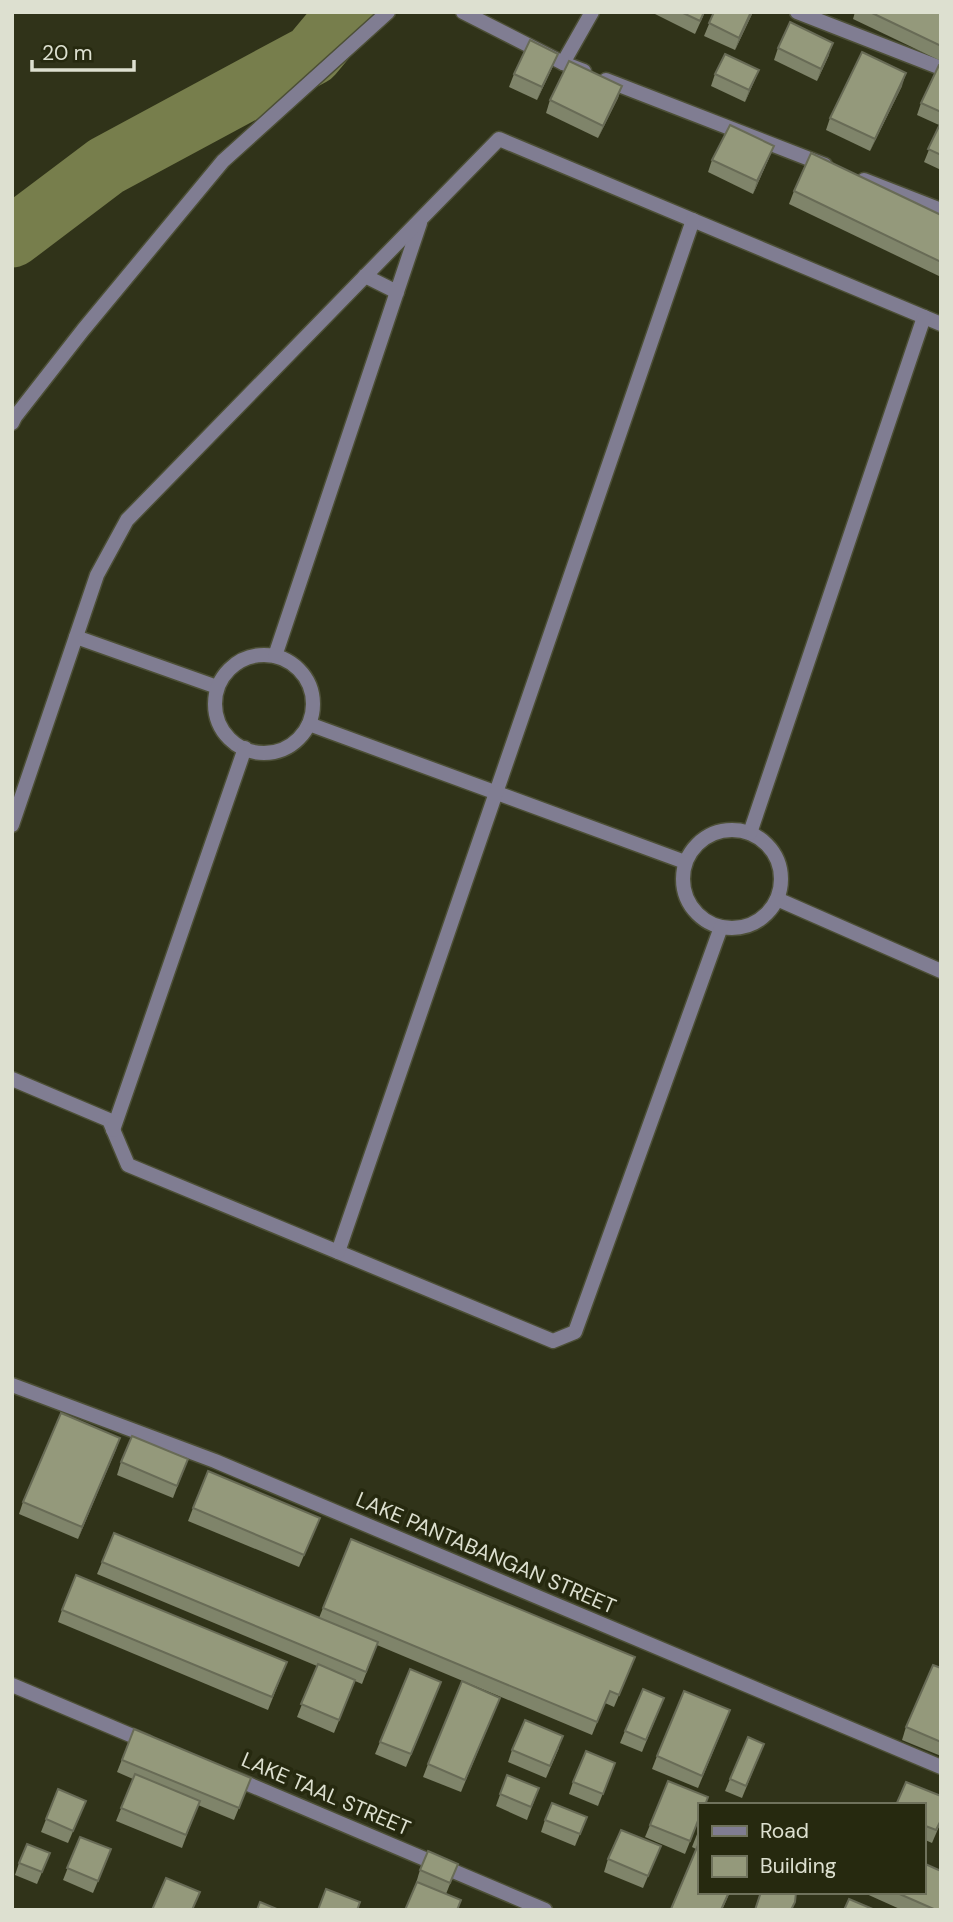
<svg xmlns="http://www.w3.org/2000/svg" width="953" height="1922" font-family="'DM Sans',sans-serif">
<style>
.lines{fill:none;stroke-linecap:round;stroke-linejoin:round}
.river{stroke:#777e4c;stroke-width:61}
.minor-casing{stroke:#4c4f36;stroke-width:17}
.minor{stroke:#807d92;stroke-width:14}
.wall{fill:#7f846a}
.shaded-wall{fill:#686b56}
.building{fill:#94997b;stroke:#686b56;stroke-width:2}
.labels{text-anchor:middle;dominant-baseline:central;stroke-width:7;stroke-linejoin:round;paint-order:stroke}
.street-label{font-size:21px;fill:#dde0d0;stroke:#26290f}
</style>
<rect width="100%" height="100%" fill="#303319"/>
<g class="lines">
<polyline class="river" points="12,237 106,166 312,55 348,12"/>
<g class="minor-casing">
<g id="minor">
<polyline points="463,12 563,63 584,71"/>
<polyline points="797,12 941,68"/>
<polyline points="563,63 592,12"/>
<polyline points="606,80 825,165"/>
<polyline points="864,180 941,210"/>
<polyline points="365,276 397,292"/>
<polyline points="12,423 15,417 83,330 223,161 388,12"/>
<polyline points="76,637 217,687"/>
<circle cx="264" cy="704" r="49"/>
<polyline points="275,656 420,223"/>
<polyline points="309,724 685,862"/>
<polyline points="12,825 97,575 127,520 499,139 941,324"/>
<circle cx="732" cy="879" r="49"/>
<polyline points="750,833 924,317"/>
<polyline points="777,899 941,971"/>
<polyline points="12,1079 109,1120 128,1165 553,1341 575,1332 721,927"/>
<polyline points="113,1130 245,748"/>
<polyline points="338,1252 693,220"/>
<polyline points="12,1385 215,1461 941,1767"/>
<polyline points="12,1685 147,1742"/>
<polyline points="234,1778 545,1910"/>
</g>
</g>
<use href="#minor" class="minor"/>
</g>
<g class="wall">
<polygon points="656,12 705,12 695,34 655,14"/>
<polygon points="714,12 753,12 735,50 704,36"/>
<polygon points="855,12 941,12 941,57 939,60 853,19"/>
<polygon points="778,48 829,55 817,81 774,60"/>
<polygon points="941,65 941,170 924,162 939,125 917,115 921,103"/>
<polygon points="553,66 537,100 509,87 514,74"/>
<polygon points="759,70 745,102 711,86 715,74"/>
<polygon points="622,86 618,98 598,138 546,113 550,100"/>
<polygon points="902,86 870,151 826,130 830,118"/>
<polygon points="769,158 753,194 708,172 712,160"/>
<polygon points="794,191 941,215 941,277 789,204"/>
<polygon points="120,1438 78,1539 19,1514 23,1502"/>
<polygon points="188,1459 173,1498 117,1475 121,1462"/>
<polygon points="193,1508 315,1530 299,1567 188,1521"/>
<polygon points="114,1533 319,1618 323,1608 635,1657 614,1707 605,1703 592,1735 377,1645 362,1684 355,1681 334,1733 297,1717 317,1666 97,1574"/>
<polygon points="62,1610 287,1662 268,1710 58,1622"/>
<polygon points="941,1668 941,1756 902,1740 906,1727"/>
<polygon points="436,1695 406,1767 375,1754 380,1742"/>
<polygon points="500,1698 461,1792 423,1777 428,1764"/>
<polygon points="664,1698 642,1752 620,1743 625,1731"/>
<polygon points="725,1723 698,1788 652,1769 657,1756"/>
<polygon points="134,1729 251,1778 234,1820 198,1805 182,1848 116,1821 133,1779 117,1772"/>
<polygon points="764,1744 742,1798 725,1791 730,1779"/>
<polygon points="559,1748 546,1778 508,1762 512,1750"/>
<polygon points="615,1763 598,1806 569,1794 573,1782"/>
<polygon points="507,1775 539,1788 527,1820 496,1806"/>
<polygon points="58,1789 81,1813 68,1843 41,1832"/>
<polygon points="923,1805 941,1822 932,1843 923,1839"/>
<polygon points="587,1817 575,1846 541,1832 545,1820"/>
<polygon points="699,1819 685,1854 645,1837 650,1825"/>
<polygon points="699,1829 699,1892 730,1892 722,1910 671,1910 696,1849 692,1847"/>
<polygon points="80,1837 106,1862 93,1893 63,1880"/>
<polygon points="661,1846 643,1888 604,1872 608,1859"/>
<polygon points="19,1863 45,1865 37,1884 15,1875"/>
<polygon points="458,1864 446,1894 416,1883 420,1870"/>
<polygon points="862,1892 923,1892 941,1910 902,1910"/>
</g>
<g class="shaded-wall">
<polygon points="751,12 753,12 735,50 739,38"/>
<polygon points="833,43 829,55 817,81 821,69"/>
<polygon points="558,54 553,66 537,100 542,87"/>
<polygon points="759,70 754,82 745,102 749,90"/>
<polygon points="906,73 902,86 870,151 875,139"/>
<polygon points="622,86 618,98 598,138 603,126"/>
<polygon points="774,146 769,158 753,194 757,181"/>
<polygon points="120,1438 116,1450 78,1539 82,1527"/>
</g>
<g class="building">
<polygon points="681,12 704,12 700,21"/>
<polygon points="714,12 751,12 739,38 709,23"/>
<polygon points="870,12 941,12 941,46"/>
<polygon points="790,22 833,43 821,69 778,48"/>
<polygon points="530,40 558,54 542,87 514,74"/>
<polygon points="862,52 906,73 875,139 830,118"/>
<polygon points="725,54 759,70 749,90 715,74"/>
<polygon points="569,61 622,86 603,126 550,100"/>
<polygon points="939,65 941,65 941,112 921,103"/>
<polygon points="941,122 941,155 928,149"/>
<polygon points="730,125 774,146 757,181 712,160"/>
<polygon points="811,153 941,215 941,262 794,191"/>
<polygon points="61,1413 120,1438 82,1527 23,1502"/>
<polygon points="132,1436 188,1459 177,1486 121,1462"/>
<polygon points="208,1471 320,1518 304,1555 193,1508"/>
<polygon points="114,1533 378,1642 366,1672 102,1562"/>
<polygon points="351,1539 635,1657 619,1695 610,1691 597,1722 323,1608"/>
<polygon points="76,1575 287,1662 272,1697 62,1610"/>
<polygon points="318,1664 355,1680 339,1720 301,1704"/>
<polygon points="933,1665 941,1668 941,1742 906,1727"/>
<polygon points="410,1669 441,1682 411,1754 380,1742"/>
<polygon points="462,1681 500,1698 465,1780 428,1764"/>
<polygon points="643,1689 664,1698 646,1740 625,1731"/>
<polygon points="684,1691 730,1710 702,1776 657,1756"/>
<polygon points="525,1720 563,1736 550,1766 512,1750"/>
<polygon points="134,1729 251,1778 239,1808 122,1760"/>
<polygon points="748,1737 764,1744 746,1786 730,1779"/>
<polygon points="586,1751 615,1763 603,1794 573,1782"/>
<polygon points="135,1774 200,1801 186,1835 121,1808"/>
<polygon points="507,1775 539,1788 531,1807 500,1794"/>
<polygon points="668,1781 708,1797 705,1805 699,1805 699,1818 690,1841 650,1825"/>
<polygon points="906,1782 941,1796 941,1820 936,1830 923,1825 923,1805 896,1805"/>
<polygon points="58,1789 86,1801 73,1831 46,1819"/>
<polygon points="552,1803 587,1817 580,1834 545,1820"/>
<polygon points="621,1830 661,1846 648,1876 608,1859"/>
<polygon points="80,1837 111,1849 98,1881 67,1868"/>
<polygon points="27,1844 50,1853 42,1872 19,1863"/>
<polygon points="698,1845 699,1845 699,1892 729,1892 721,1910 673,1910 671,1909"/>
<polygon points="428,1851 458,1864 450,1883 420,1870"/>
<polygon points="923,1863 941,1871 941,1910 936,1910 895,1892 923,1892"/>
<polygon points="166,1878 200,1892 192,1910 152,1910"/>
<polygon points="417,1882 461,1900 457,1910 405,1910"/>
<polygon points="326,1889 360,1902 357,1910 318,1910"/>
<polygon points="761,1892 796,1892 795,1902 791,1910 755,1910"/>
<polygon points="849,1899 875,1910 844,1910"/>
<polygon points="260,1902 279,1910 257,1910"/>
</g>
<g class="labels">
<g class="street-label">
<text transform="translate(486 1553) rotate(23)">LAKE PANTABANGAN STREET</text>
<text transform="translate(326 1794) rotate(23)">LAKE TAAL STREET</text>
</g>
</g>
<rect width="953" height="1922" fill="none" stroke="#dde0d0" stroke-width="28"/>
<rect x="698" y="1803" width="228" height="91" fill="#26290f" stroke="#6f725c" stroke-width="2"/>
<rect x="712" y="1826" width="35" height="10" fill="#807d92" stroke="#6f725c" stroke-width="2"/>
<text x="760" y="1838" font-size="21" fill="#dde0d0">Road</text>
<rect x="712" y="1856" width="35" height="21" fill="#94997b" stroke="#6f725c" stroke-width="2"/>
<text x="760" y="1873" font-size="21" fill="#dde0d0">Building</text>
<path d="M32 60v10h102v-10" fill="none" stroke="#dde0d0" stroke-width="3.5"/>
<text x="42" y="60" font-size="21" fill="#dde0d0" stroke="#26290f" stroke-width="5" paint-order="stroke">20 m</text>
</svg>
